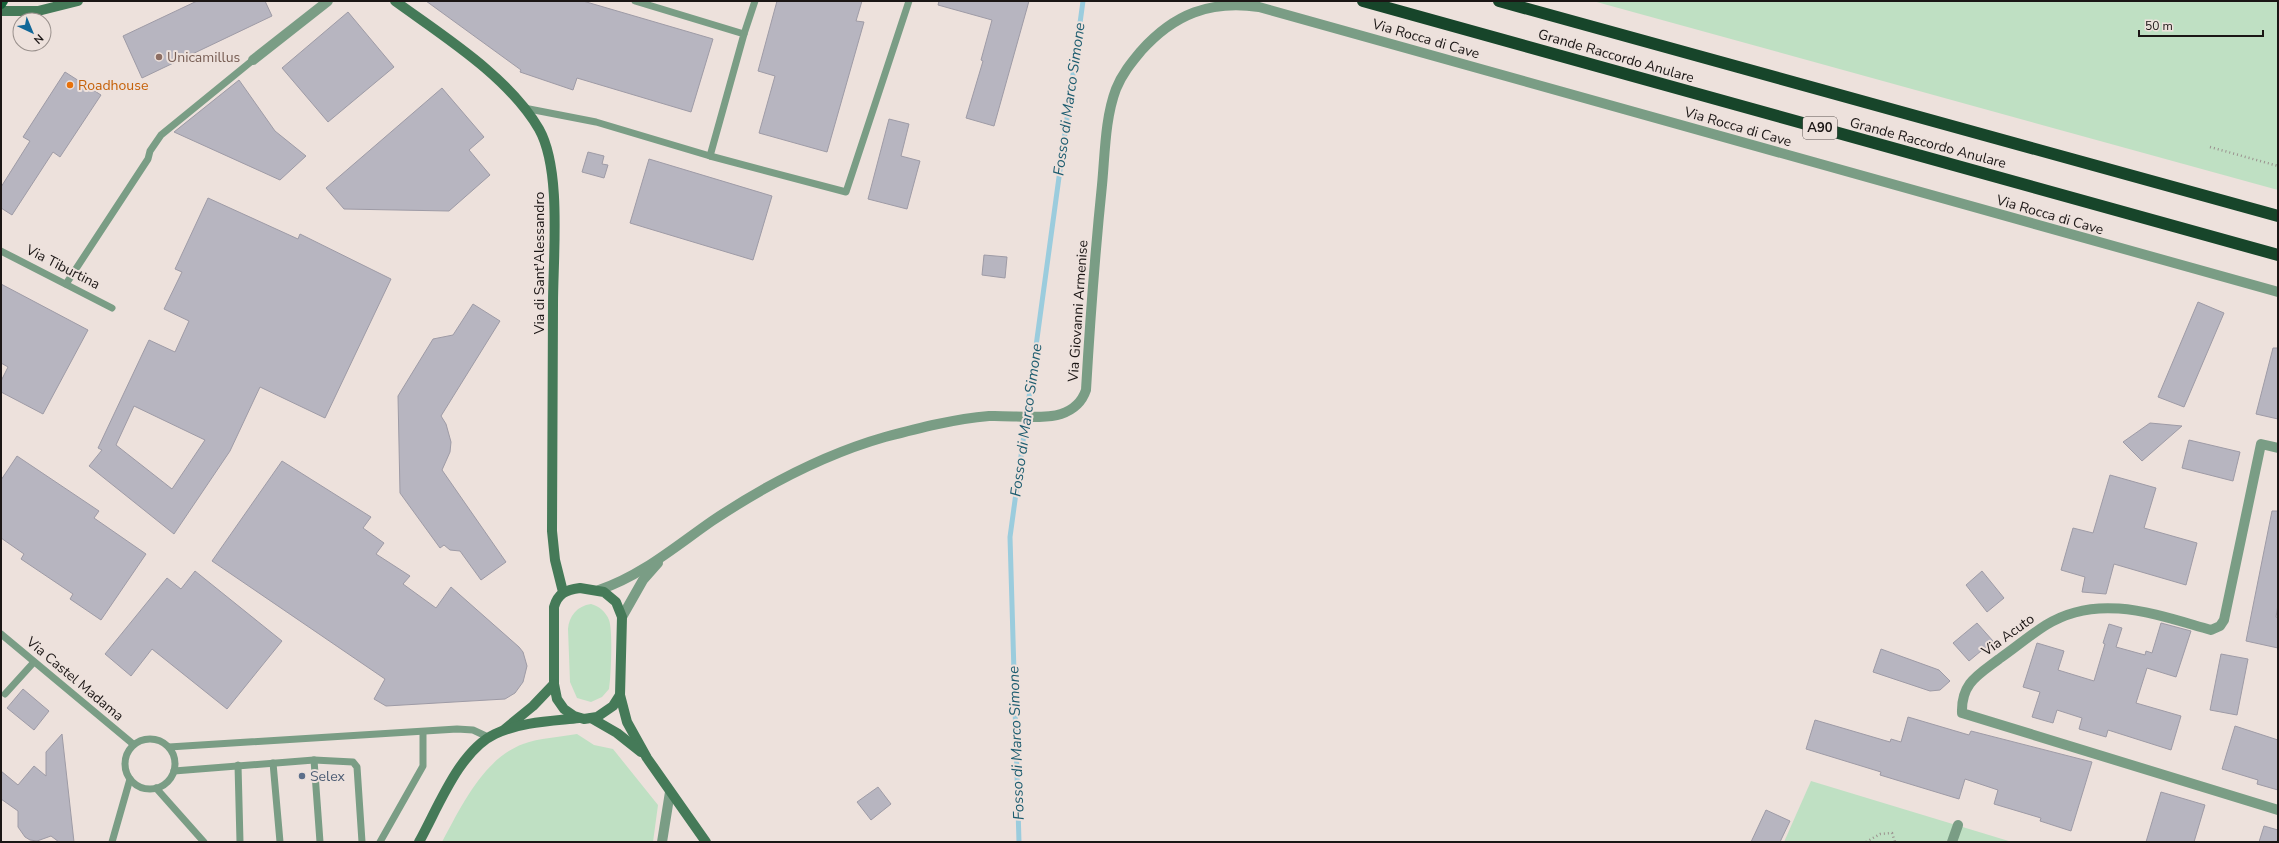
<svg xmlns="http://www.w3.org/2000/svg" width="2279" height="843" font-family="'Nunito Sans',sans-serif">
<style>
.green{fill:#bfe0c3}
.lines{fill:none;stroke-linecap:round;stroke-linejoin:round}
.stream{stroke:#9bccdd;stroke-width:5}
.building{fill:#b7b5c0;stroke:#9e9ba6;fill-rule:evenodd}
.path{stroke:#9a918e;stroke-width:2.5;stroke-dasharray:1 3;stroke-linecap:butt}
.lane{stroke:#7a9d85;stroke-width:7}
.street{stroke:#7a9d85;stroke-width:10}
.secondary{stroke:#457a58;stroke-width:10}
.primary{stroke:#146138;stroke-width:10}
.highway{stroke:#17452a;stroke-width:12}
.education-dot{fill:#8d6e63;stroke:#ede1dc;stroke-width:1.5}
.food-dot{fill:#e8710a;stroke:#ede1dc;stroke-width:1.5}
.service-dot{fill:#5c6f8a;stroke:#ede1dc;stroke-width:1.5}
.labels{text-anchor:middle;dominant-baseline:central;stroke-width:4;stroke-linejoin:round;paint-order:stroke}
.shield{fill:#ede1dc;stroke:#5a5351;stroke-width:1}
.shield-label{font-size:13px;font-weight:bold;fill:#1b1615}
.street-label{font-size:14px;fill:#1b1615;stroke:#ede1dc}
.education-label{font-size:14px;fill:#785e54;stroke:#ede1dc;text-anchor:start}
.food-label{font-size:14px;fill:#c56008;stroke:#ede1dc;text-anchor:start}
.service-label{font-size:14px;fill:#4e5e75;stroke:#ede1dc;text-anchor:start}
.water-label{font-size:15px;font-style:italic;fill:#1d5c6f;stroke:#ede1dc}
</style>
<rect width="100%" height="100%" fill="#ede1dc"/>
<g class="green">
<polygon points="1593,1 2278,1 2278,190"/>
<path d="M591,604C599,606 606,612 609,620C613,630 611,678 609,689L602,697L591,702L577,698L570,682L568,629C569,616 577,606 591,604Z"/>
<path d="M577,734L594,745L613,749L658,805L653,842H442C461,807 483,759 523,744C539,738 560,737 577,734Z"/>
<polygon points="1811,781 2012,842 1784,842"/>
</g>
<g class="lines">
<polyline class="stream" points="1019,842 1010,537 1083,1"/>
</g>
<g class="building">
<polygon points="197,1 265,1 272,16 142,78 123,36"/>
<polygon points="426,1 583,1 713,39 691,112 577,78 573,90 520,72 521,70"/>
<polygon points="777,1 862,1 856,21 864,22 827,152 759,133 775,76 758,71"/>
<polygon points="939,1 1029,1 994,126 966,118 983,61 981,60 992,20 938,5"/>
<polygon points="348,12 394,67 328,122 282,68"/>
<polygon points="65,72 101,95 60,157 53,152 12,215 1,208 1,187 30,141 23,137"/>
<polygon points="239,80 275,131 306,156 280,180 174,132"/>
<polygon points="442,88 484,137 469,150 490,175 449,211 344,209 326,188"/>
<polygon points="889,119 909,124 901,156 920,161 907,209 868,199"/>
<polygon points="588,152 604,156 602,164 608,165 604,178 582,172"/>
<polygon points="649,159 772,196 753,260 630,223"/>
<path d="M208,198L298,239L300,234L391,279L325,418L260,387L230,451L174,534L89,466L102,450L98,448L149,340L175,352L189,321L164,309L182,272L175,269ZM134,406L205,440L172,489L116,445Z"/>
<polygon points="984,255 1007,257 1005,278 982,275"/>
<polygon points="1,284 88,330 43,414 1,392 1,381 8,367 1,363"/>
<polygon points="2198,302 2224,313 2184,407 2158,397"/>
<polygon points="473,304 500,321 441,416 446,424 451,442 450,452 442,470 506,562 481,580 460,551 450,550 444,545 440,548 400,493 398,396 433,339 453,335"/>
<polygon points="2273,348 2278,348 2278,419 2256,414"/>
<polygon points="2150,423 2182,426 2142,461 2123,442"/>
<polygon points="2189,440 2240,452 2233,481 2182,468"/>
<polygon points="17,456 99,511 94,518 146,554 101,620 70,599 73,594 21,559 24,554 1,538 1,480"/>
<polygon points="282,461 371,517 363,528 384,543 376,554 410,576 403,584 436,608 451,587 519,647 523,652 527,666 523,682 515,693 505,699 386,706 374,699 385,679 212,561"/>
<polygon points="2110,475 2156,488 2144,528 2197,543 2186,585 2114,564 2106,594 2082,592 2085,577 2061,570 2073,528 2093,533"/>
<polygon points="2272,511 2278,511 2278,605 2276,617 2278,618 2278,648 2246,641"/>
<polygon points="195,571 282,641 227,709 152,649 131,676 105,654 167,578 181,589"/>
<polygon points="1982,571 2004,598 1987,612 1966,585"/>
<polygon points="1977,623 1993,641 1969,661 1953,643"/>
<polygon points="2161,623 2191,631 2176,677 2147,668 2136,703 2181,716 2171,750 2108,730 2106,737 2079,729 2082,718 2057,710 2053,723 2032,717 2040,692 2023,687 2037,643 2064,651 2058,670 2094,681 2105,644 2103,643 2109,624 2122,628 2116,647 2145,655 2146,651 2152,653"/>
<polygon points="1881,649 1939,670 1950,681 1940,690 1930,691 1873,672"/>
<polygon points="2221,654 2248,659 2237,715 2210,710"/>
<polygon points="23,689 49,711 34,730 7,708"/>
<polygon points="1908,717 1969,735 1971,731 2092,762 2071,831 2040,821 2041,818 1994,804 1998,790 1965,779 1959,799 1880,775 1881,772 1806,749 1815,720 1890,742 1891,739 1901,742"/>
<polygon points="2235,726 2278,740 2278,790 2257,784 2258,780 2222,769"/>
<polygon points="62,734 74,842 59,842 51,836 37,841 30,840 25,837 18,827 18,811 1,799 1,771 18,785 34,766 46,776 46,752"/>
<polygon points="878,787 891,804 871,820 857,802"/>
<polygon points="2161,792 2205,805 2194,842 2146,842"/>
<polygon points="1766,810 1790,821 1780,842 1751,842"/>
<polygon points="2264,826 2278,830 2278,842 2259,842"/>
</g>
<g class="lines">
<g class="path">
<polyline points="2210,147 2278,166"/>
<polyline points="1866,842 1880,834 1892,833 1895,842"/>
</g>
<g class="lane">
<polyline points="635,1 744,34 710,156"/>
<polyline points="744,34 755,1"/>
<polyline points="524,108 596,122 710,156 846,192 909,1"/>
<polyline points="1,251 112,308"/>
<polyline points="66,284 148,159 150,151 161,135 253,60"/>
<polyline points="1,634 133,744"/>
<polyline points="5,694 34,662"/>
<circle cx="150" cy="764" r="25"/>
<polyline points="169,747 457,729 473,730 488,737"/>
<polyline points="314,760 320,842"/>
<polyline points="273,763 280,842"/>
<polyline points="238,765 240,842"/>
<polyline points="174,771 314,760 353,762 357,767 362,842"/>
<polyline points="156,788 204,842"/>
<polyline points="112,842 130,779"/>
<polyline points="380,842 423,766 423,732"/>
</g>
<g class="street">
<polyline points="253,60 328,1"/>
<path d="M2278,448L2261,444L2224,620L2220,626L2211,630C2157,615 2099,592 2046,625C2030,635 2015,648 1999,659C1978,675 1961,683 1962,713L2278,810"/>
<path d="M599,590C641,576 676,546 712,521C766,485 822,455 885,437C919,428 954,419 989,416C1009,415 1043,420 1061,414C1073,410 1082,402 1086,390C1090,321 1095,253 1102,185C1105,154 1105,118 1116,89C1122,74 1131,63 1141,51C1174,14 1210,0 1259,7L2278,292"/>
<polyline points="622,617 643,580 658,563"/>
<polyline points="662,842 670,792"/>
<polyline points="1952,842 1958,825"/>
</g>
<g class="secondary">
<path d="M395,1C443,36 508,76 539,129C562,170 553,256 553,304C553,380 552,456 552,531L555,560L563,592"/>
<polyline points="1,11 38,11 78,1"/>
<path d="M580,588L604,592L616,602L622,617L620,695L613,706L597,717L584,719L574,716L564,709L557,699L554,684V607C558,593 566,590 580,588Z"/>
<polyline points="620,695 627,722 647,758 706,842"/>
<polyline points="591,718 617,733 641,752"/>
<polyline points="505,729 533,706 554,684"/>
<path d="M419,842C438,808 459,751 495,734C520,722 552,721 579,718"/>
</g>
<polyline class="primary" points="1,4 3,1"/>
<g class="highway">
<polyline points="1363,1 2278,255"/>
<polyline points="1499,1 2278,216"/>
</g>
</g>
<circle class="education-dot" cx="159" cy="57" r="4"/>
<circle class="food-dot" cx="70" cy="85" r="4"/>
<circle class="service-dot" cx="302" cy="776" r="4"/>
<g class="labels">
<rect class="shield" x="1803" y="117" width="34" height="22" rx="3"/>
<g class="shield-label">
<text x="1820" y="128">A90</text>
</g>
<g class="street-label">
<text transform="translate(1426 39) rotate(16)">Via Rocca di Cave</text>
<text transform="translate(1616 56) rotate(16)">Grande Raccordo Anulare</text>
<text transform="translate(1738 127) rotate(16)">Via Rocca di Cave</text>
<text transform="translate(1928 143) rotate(15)">Grande Raccordo Anulare</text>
<text transform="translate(2050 215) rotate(16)">Via Rocca di Cave</text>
<text transform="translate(539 263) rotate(-90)">Via di Sant'Alessandro</text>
<text transform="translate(63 267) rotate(27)">Via Tiburtina</text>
<text transform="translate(1078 311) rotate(-86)">Via Giovanni Armenise</text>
<text transform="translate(2008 635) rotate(-36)">Via Acuto</text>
<text transform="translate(75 679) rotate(40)">Via Castel Madama</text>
</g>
<g class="education-label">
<text x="167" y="57">Unicamillus</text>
</g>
<g class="food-label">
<text x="78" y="85">Roadhouse</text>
</g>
<g class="service-label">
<text x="310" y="776">Selex</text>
</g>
<g class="water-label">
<text transform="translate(1069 99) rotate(-82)">Fosso di Marco Simone</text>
<text transform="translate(1026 420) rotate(-82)">Fosso di Marco Simone</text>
<text transform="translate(1016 743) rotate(-92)">Fosso di Marco Simone</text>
</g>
</g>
<rect width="2279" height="843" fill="none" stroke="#1b1615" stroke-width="4"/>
<g transform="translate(32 32) rotate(136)"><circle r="19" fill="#ede1dc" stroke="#99908c"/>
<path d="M0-3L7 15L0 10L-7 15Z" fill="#116798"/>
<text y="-6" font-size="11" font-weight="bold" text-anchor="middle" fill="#1b1615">N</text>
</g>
<path d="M2139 30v6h124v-6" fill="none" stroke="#1b1615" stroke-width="2"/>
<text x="2145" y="30" font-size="12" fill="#1b1615" stroke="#ede1dc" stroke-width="3" paint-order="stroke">50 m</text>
</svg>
